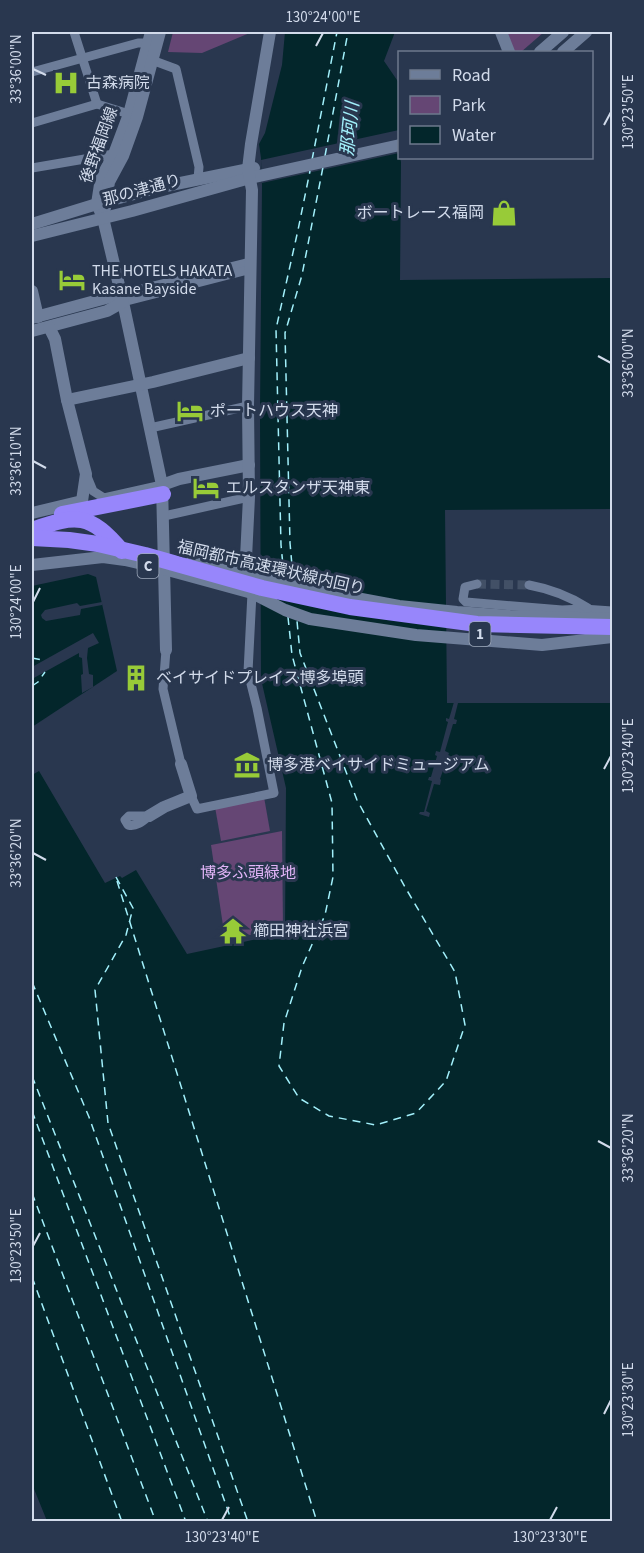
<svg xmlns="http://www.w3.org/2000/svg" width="644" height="1553" font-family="'Source Sans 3','Noto Sans JP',sans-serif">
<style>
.green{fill:#654674}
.water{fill:#03262b}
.pier{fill:#29374f}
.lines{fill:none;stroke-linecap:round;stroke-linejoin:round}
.ferry{stroke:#a2f0fb;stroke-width:1.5;stroke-dasharray:8 6;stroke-linecap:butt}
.street-tunnel{stroke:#425066;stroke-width:9;stroke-dasharray:9 4.5;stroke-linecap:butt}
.street{stroke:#6d7d99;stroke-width:9}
.secondary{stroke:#6d7d99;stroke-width:12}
.highway{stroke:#9786fb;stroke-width:16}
.ticks{fill:none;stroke:#d2dbeb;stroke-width:2}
.labels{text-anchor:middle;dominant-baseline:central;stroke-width:6;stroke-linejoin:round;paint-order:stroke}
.shield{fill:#29374f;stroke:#9faabc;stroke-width:1.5}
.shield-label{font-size:15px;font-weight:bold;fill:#d2dbeb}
.poi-label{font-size:16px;fill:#d2dbeb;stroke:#29374f;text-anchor:start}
.street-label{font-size:16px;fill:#d2dbeb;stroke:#29374f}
.park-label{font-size:16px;fill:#e1b4f7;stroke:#29374f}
.water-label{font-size:18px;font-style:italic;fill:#a2f0fb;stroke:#29374f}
.neatline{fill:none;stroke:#d2dbeb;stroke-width:2}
.ticks-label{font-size:15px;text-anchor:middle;fill:#d2dbeb}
</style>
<rect width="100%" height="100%" fill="#29374f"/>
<g class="green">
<polygon points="173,32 252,32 202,53 168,52"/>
<polygon points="505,32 544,32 521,52 513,52"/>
<polygon points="264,797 270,831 221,841 215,807"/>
<polygon points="282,831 283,929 225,939 211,845"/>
</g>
<g class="water">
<polygon points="285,32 395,32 384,61 399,83 399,153 401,162 400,280 612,278 612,509 445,510 447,703 612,703 612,1521 47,1521 32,1484 32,775 39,771 105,883 120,876 122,878 136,870 187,954 285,933 286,788 261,679 260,413 262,185 261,158 259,144 265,133 282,65"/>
<polygon points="88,574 96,577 117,671 32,727 32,586"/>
</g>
<g class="pier">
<polygon points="399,130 399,153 262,183 261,160"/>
<polygon points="102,602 102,605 81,609 80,615 46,621 42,618 41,615 45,610 77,603 80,606"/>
<polygon points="93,633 99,643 88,648 87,658 89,674 93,675 93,687 82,693 81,675 83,674 82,658 79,657 79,653 32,679 32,667"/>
<polygon points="454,702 458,703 454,719 457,720 456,724 453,724 445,751 449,753 440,779 441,780 440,785 434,784 426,811 430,813 429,817 419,814 420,812 424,812 432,781 428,780 429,777 431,777 437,756 435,755 436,751 440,752 448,722 446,721 446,718 449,719"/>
</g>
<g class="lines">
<g class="ferry">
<polyline points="325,156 348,32"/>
<polyline points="312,160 337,32"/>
<polyline points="284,576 281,545 276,329 298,230 310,171"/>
<polyline points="293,577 290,543 285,333 302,275 323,167"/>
<polyline points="288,617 292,655 332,803 333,877 325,915 302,967 284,1023 279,1066 299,1098 329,1116 376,1125 416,1113 446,1081 465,1025 455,972 405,887 357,800 300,653 297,621"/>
<polyline points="32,658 43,660"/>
<polyline points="32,686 38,682 45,672"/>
<polyline points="116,877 133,908 126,935 95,990 108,1123 248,1522"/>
<polyline points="117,881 317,1522"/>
<polyline points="32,982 89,1117 232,1522"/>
<polyline points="32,1076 208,1522"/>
<polyline points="32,1111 186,1522"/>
<polyline points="32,1193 156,1522"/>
<polyline points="32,1277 122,1522"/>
</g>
<polyline class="street-tunnel" points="477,584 529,585"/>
<g class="street">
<polyline points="74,32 97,104"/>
<polyline points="149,59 176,69 199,167 198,179"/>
<polyline points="32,72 138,43 148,43"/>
<polyline points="32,123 97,104 129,114"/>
<polyline points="32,168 114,154"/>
<polyline points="121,294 250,262"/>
<polyline points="123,302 244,271 251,270"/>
<polyline points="150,428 248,406"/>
<polyline points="86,474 93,491 104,498 162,485"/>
<polyline points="164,516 249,497"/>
<polyline points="211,562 246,558"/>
<polyline points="477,584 465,587 463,599 466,602 562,610 583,609 612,611"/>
<path d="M529,585C551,589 569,596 588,608"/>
<polyline points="166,650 163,689 181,764"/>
<polyline points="191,796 197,809 274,793 257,708 248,672 252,593"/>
<path d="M129,816H149C143,821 137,827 128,825L125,820Z"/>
</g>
<g class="secondary">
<polyline points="151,32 129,114 114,154 101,178 97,204 103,218 123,302 162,485 166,650"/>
<polyline points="501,32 509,52"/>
<polyline points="540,52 563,32"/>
<polyline points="563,52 586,32"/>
<polyline points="105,208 109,182 123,156 137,117 160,32"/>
<polyline points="32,224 97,204 156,188 254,168"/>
<polyline points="32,236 132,211 250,178 400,145"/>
<polyline points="32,291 38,317"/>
<polyline points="32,318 121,294"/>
<polyline points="32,331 107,311 123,302"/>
<polyline points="67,400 153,382 249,358"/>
<polyline points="162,485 179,479 249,465"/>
<polyline points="32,513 82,501 86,474 67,400 55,339 49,327"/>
<polyline points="246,558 249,497 248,406 252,190 248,169 251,144 270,32"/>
<polyline points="190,563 203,563 226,567 324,592 399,606 457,612 510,616 612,619"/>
<polyline points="32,565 103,557 125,560 164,569 252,593 285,610 310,619 416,635 542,645 612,637"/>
<polyline points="149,816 164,807 191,796 181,764"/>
</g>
<g class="highway">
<polyline points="62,514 163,494"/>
<path d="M32,530C77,514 90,513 122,551"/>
<polyline points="32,538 69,540 98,544 145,555 262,588 350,607 477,624 612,627"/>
</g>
</g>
<path class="ticks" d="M316,46L323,33M33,69L46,75M604,125L611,112M598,356L611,363M33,461L46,468M33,602L40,588M604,769L611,756M33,853L46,860M598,1141L611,1148M33,1246L40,1233M604,1414L611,1400M222,1520L229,1507M550,1520L557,1507"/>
<defs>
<g id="hospital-bare" transform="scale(2.07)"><path d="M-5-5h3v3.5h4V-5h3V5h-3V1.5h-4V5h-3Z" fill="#98cb38" stroke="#29374f" stroke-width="2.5" paint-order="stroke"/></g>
<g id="shop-bare" transform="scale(2.07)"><path d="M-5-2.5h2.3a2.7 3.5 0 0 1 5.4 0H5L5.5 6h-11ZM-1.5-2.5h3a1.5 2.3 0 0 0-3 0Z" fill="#98cb38" stroke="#29374f" stroke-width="2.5" paint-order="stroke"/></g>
<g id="hotel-bare" transform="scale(2.07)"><path d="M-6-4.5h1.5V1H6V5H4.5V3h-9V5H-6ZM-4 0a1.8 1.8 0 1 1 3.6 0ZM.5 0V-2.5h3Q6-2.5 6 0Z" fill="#98cb38" stroke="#29374f" stroke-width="2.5" paint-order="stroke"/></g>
<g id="building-bare" transform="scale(2.07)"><path d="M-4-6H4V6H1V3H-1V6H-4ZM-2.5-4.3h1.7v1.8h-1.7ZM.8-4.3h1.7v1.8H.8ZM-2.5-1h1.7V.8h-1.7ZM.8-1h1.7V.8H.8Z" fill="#98cb38" stroke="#29374f" stroke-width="2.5" paint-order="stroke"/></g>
<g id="museum-bare" transform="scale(2.07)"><path d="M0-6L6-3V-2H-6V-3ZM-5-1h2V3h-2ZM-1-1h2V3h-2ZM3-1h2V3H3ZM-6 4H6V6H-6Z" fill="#98cb38" stroke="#29374f" stroke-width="2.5" paint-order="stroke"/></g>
<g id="temple-bare" transform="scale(2.07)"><path d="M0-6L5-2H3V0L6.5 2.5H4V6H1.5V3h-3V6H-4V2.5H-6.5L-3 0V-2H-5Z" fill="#98cb38" stroke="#29374f" stroke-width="2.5" paint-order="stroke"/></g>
</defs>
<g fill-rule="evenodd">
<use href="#hospital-bare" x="66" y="83"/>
<use href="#shop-bare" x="504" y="213"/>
<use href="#hotel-bare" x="72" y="280"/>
<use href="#hotel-bare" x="190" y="411"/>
<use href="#hotel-bare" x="206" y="488"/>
<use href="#building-bare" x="136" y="678"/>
<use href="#museum-bare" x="247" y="765"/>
<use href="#temple-bare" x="233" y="931"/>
</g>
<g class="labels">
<g class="shield">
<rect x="137.5" y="554" width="21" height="24" rx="4.5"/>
<rect x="469.5" y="622" width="21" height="24" rx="4.5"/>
</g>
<g class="shield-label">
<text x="148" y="566">C</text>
<text x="480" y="634">1</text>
</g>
<g class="poi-label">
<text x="86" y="83">古森病院</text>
<text x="484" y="213" text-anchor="end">ボートレース福岡</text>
<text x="92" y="271">THE HOTELS HAKATA<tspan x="92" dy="18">Kasane Bayside</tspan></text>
<text x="210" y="411">ポートハウス天神</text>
<text x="226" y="488">エルスタンザ天神東</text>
<text x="156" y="678">ベイサイドプレイス博多埠頭</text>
<text x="267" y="765">博多港ベイサイドミュージアム</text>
<text x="253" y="931">櫛田神社浜宮</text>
</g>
<g class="street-label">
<text transform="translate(99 145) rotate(-70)">後野福岡線</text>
<text transform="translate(142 190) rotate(-15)">那の津通り</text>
<text transform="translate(271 568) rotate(13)">福岡都市高速環状線内回り</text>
</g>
<g class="park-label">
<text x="248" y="873">博多ふ頭緑地</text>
</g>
<g class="water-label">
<text transform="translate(350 129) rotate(-84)">那珂川</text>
</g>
</g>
<rect width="644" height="1553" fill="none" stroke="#29374f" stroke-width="66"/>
<rect x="398" y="51" width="195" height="108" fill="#29374f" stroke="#6d798d" stroke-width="1.5"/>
<rect x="410" y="70" width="30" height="9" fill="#6d7d99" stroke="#6d798d" stroke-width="1.5"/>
<text x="452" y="81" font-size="18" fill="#d2dbeb">Road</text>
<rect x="410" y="96" width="30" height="18" fill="#654674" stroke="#6d798d" stroke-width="1.5"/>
<text x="452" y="111" font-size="18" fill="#d2dbeb">Park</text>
<rect x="410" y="126" width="30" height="18" fill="#03262b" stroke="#6d798d" stroke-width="1.5"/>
<text x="452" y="141" font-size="18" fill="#d2dbeb">Water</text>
<rect x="33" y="33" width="578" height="1487" class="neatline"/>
<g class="ticks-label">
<text x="323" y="22">130°24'00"E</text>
<text transform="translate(16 69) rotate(-90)" y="5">33°36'00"N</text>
<text transform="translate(628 112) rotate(-90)" y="5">130°23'50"E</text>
<text transform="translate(628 363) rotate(-90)" y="5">33°36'00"N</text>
<text transform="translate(16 461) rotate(-90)" y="5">33°36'10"N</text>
<text transform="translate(16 602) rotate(-90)" y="5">130°24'00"E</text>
<text transform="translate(628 756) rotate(-90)" y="5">130°23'40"E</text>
<text transform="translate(16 853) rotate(-90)" y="5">33°36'20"N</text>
<text transform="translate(628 1148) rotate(-90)" y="5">33°36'20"N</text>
<text transform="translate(16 1246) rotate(-90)" y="5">130°23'50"E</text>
<text transform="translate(628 1400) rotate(-90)" y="5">130°23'30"E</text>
<text x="222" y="1542">130°23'40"E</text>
<text x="550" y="1542">130°23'30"E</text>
</g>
</svg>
